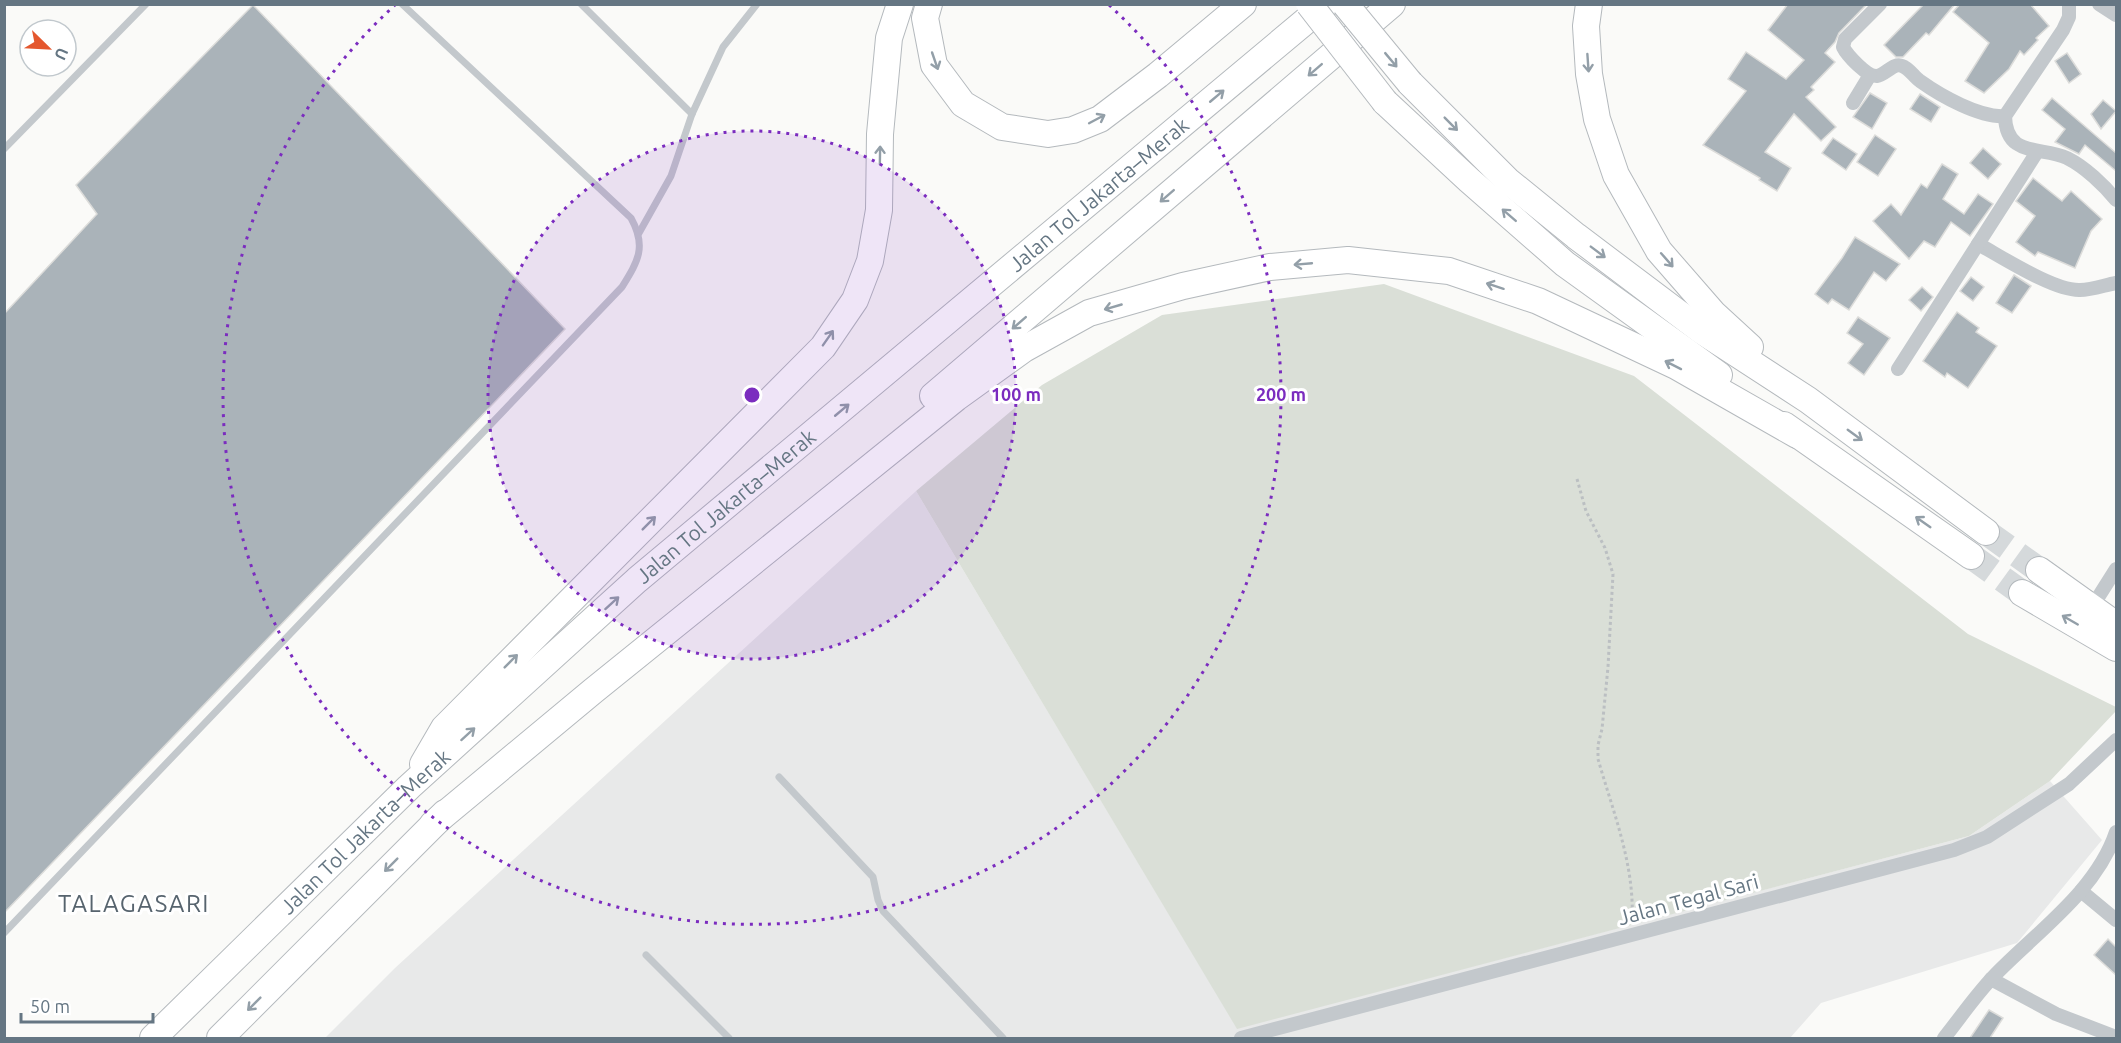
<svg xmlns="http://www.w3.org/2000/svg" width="2121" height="1043" font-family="Ubuntu,sans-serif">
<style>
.built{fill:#e8e9e9}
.green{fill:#dadfd7}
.building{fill:#aab3b9;stroke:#dcdcda;stroke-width:1.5}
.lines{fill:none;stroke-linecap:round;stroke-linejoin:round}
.motorway-tunnel{stroke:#d5d9db;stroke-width:26;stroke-dasharray:26 13;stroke-linecap:butt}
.motorway-casing{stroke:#b4b9bd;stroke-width:28}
.path{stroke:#bbbfc2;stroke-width:3;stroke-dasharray:3 3;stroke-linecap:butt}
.service{stroke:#c3c8cc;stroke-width:7}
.minor{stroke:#c3c8cc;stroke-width:14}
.motorway{stroke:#fff;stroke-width:26}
.motorway-bridge-casing{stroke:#b4b9bd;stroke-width:28;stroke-linecap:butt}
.motorway-bridge{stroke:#fff;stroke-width:26}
.oneway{stroke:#939fa8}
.ring{fill:none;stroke:#7b2cbf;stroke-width:3;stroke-dasharray:3 6}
.labels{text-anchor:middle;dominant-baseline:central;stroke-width:6;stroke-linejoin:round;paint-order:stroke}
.street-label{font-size:21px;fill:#657683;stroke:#fff}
.quarter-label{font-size:24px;letter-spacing:1.5px;fill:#57646e;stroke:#fff}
.centre{fill:#7b2cbf;stroke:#fff;stroke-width:3}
.ring-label{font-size:18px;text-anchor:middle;font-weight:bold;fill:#7b2cbf;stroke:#fff;stroke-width:6;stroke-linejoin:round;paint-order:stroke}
</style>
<rect width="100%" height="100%" fill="#fafaf8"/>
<polygon class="built" points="916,491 1237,1028 1969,836 2050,781 2102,840 2017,943 1821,1003 1790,1038 325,1038 395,968"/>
<polygon class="green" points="1384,284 1634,376 1968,634 2116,707 2116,711 2050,781 1969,836 1237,1029 916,491 1042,385 1162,315"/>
<g class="building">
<polygon points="1788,4 1867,4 1839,33 1835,42 1825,53 1835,62 1811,87 1814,90 1806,97 1836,127 1821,141 1794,114 1765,152 1791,168 1777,191 1759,180 1760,178 1703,145 1746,91 1728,79 1746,52 1786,79 1804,60 1768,30"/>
<polygon points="1924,4 1955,4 1929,35 1926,33 1903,57 1896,57 1884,45"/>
<polygon points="1960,4 2030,4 2049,26 2036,38 2038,40 2024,55 2020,51 2009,69 1984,93 1965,81 1989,43 1953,12"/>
<polygon points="253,5 565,329 4,913 4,314 97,214 76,185"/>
<polygon points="2067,53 2081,74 2069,83 2055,61"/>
<polygon points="1870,93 1887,103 1872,129 1853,117"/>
<polygon points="1920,94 1940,107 1931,122 1910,109"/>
<polygon points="2052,98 2116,153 2116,171 2085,145 2079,154 2055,142 2065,129 2042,110"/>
<polygon points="2103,100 2116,111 2101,129 2091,114"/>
<polygon points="1875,135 1896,149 1878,176 1857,162"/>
<polygon points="1833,138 1857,154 1846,170 1822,153"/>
<polygon points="1983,148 2001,164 1988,179 1970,163"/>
<polygon points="1942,164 1958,174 1943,199 1964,214 1978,194 1993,204 1970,236 1951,222 1935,247 1924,241 1909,259 1873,221 1891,204 1901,215 1921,184 1927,188"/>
<polygon points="2033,178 2062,201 2071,191 2102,219 2091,231 2075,268 2038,252 2035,256 2016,242 2035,216 2016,201"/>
<polygon points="1855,237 1900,264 1886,281 1874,272 1849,310 1832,299 1828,304 1815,294 1842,258"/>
<polygon points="2014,275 2031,286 2012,313 1996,303"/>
<polygon points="1971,277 1984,287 1973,301 1960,291"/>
<polygon points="1922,287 1933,297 1921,311 1909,300"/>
<polygon points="1957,312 1979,328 1976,332 1997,346 1968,388 1947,373 1945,377 1923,361"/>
<polygon points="1858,317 1890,338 1864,375 1848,363 1863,344 1847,333"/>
<polygon points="2108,939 2116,947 2116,975 2094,955"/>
<polygon points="1989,1010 2003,1018 1990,1038 1970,1038"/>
</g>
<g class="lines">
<g class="motorway-tunnel">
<polyline points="1986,532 2039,570"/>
<polyline points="1971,556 2022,593"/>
</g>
<g class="motorway-casing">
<g id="motorway">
<polyline points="929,4 925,18 934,65 963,104 1002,127 1048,134 1073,130 1100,119 1158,75 1243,4"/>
<polyline points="1589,4 1586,26 1589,74 1597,119 1616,175 1659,251 1713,313 1750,347"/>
<polyline points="1410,83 1507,180 1576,236 1702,331 1808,400 1986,532"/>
<polyline points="1385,102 1469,180 1565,264 1719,375"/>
<polyline points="933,396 1392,4"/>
<polyline points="1784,425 1971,556"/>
<polyline points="2039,570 2116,625"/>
<polyline points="2022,593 2116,648"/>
<polyline points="423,764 444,728 823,347 855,300 870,261 879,210 880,134 889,38 900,4"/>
<polyline points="433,824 593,691 956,398 1024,349 1089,313 1183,286 1270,267 1348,260 1449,271 1538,301 1676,366 1797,435"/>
<path id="s1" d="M153,1038L409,787L637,580L1326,4"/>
<polyline points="220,1038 445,813"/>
</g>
</g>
<path class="path" d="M1577,479L1586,511L1605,548L1613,574L1608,667L1602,729L1598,745V759C1613,812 1635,865 1632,921"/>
<g class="service">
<polyline points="581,4 692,114"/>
<polyline points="4,149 146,4"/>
<polyline points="639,233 671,176 692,114 723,47 757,4"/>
<polyline points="779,777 873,877 878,900 883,911 1003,1038"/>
<path d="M4,933L622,287C638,261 647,247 631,218L402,4"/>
<polyline points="646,955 729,1038"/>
</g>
<g class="minor">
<path d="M1880,4L1845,39L1843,47C1847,55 1867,77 1877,76C1885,75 1894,62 1902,66C1909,68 1914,77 1920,81C1941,96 1980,118 2005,116"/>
<path d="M2069,4V17L2063,30L2005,116C2006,158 2041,146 2067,158C2085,167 2104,185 2116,200"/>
<polyline points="2099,4 2116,15"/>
<polyline points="1853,103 1870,75"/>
<path d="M1978,244C2002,257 2054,291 2080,290C2092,290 2105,285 2116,283"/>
<polyline points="1898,369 2037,152"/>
<polyline points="2092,607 2116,569"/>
<polyline points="2081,891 2116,920"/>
<polyline points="1991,979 2056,1014 2116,1037"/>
<polyline points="1241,1038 1954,850 1987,837 2069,784 2116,740"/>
<path d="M1944,1038C1960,1018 1975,996 1993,977C2035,933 2096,892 2116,832"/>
</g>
<use href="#motorway" class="motorway"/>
<g class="motorway-bridge-casing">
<g id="motorway-bridge">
<polyline points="1309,4 1385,102"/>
<polyline points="1345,4 1410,83"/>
</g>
</g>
<use href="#motorway-bridge" class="motorway-bridge"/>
</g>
<defs><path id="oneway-shaft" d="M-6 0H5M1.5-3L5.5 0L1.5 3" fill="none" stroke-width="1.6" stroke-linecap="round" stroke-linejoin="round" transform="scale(1.5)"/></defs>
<g class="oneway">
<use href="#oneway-shaft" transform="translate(1391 60) rotate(50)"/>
<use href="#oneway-shaft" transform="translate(935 61) rotate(71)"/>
<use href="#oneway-shaft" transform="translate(1588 63) rotate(86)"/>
<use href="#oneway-shaft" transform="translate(1315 70) rotate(139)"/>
<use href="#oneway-shaft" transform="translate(1217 96) rotate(-40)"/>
<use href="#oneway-shaft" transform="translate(1097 119) rotate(-28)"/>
<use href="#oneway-shaft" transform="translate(1451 124) rotate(45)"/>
<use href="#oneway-shaft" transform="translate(880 155) rotate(-89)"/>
<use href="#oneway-shaft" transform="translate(1167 196) rotate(139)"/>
<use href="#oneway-shaft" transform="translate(1509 215) rotate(-139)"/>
<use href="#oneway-shaft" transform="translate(1598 252) rotate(37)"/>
<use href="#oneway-shaft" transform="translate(1667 260) rotate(49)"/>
<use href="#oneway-shaft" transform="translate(1303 264) rotate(175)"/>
<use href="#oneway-shaft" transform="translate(1495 286) rotate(-162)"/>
<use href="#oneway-shaft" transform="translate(1113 307) rotate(164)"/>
<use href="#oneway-shaft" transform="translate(1019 323) rotate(139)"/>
<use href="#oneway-shaft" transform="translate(828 338) rotate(-55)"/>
<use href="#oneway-shaft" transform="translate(1673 365) rotate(-153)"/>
<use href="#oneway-shaft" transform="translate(842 410) rotate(-40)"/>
<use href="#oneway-shaft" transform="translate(1855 435) rotate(36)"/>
<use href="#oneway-shaft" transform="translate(1923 522) rotate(-145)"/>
<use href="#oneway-shaft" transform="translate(649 523) rotate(-45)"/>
<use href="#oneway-shaft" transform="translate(612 603) rotate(-42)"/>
<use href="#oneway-shaft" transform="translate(2070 620) rotate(-150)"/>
<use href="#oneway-shaft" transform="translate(511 661) rotate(-45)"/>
<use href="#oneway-shaft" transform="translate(468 734) rotate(-42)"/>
<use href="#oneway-shaft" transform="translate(391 865) rotate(135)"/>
<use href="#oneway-shaft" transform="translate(254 1004) rotate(135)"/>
</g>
<circle cx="752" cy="395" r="264" fill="#7b2cbf" fill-opacity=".12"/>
<g class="ring">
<circle cx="752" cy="395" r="264"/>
<path d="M1109 5A529 529 0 1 1 395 5"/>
</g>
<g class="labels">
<g class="street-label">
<text stroke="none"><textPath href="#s1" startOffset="1268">Jalan Tol Jakarta–Merak</textPath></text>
<text stroke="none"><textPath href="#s1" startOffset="782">Jalan Tol Jakarta–Merak</textPath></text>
<text stroke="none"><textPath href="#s1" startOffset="296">Jalan Tol Jakarta–Merak</textPath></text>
<text transform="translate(1688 899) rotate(-15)">Jalan Tegal Sari</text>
</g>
<g class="quarter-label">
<text x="134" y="903">TALAGASARI</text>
</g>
</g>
<circle cx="752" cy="395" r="9" class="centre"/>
<g class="ring-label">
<text x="1016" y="401">100 m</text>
<text x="1281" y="401">200 m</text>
</g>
<rect width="2121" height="1043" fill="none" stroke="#657683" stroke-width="12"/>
<g transform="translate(48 48) rotate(114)"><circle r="28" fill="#ffffff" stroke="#c1c8cd" stroke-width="1.5"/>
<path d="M0-4.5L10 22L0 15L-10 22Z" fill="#e4572e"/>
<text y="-9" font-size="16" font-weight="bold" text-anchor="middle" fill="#657683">U</text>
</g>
<path d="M21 1013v9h132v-9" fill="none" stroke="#657683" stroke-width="3"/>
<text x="30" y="1013" font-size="18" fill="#657683" stroke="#ffffff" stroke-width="4.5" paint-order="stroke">50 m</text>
</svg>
